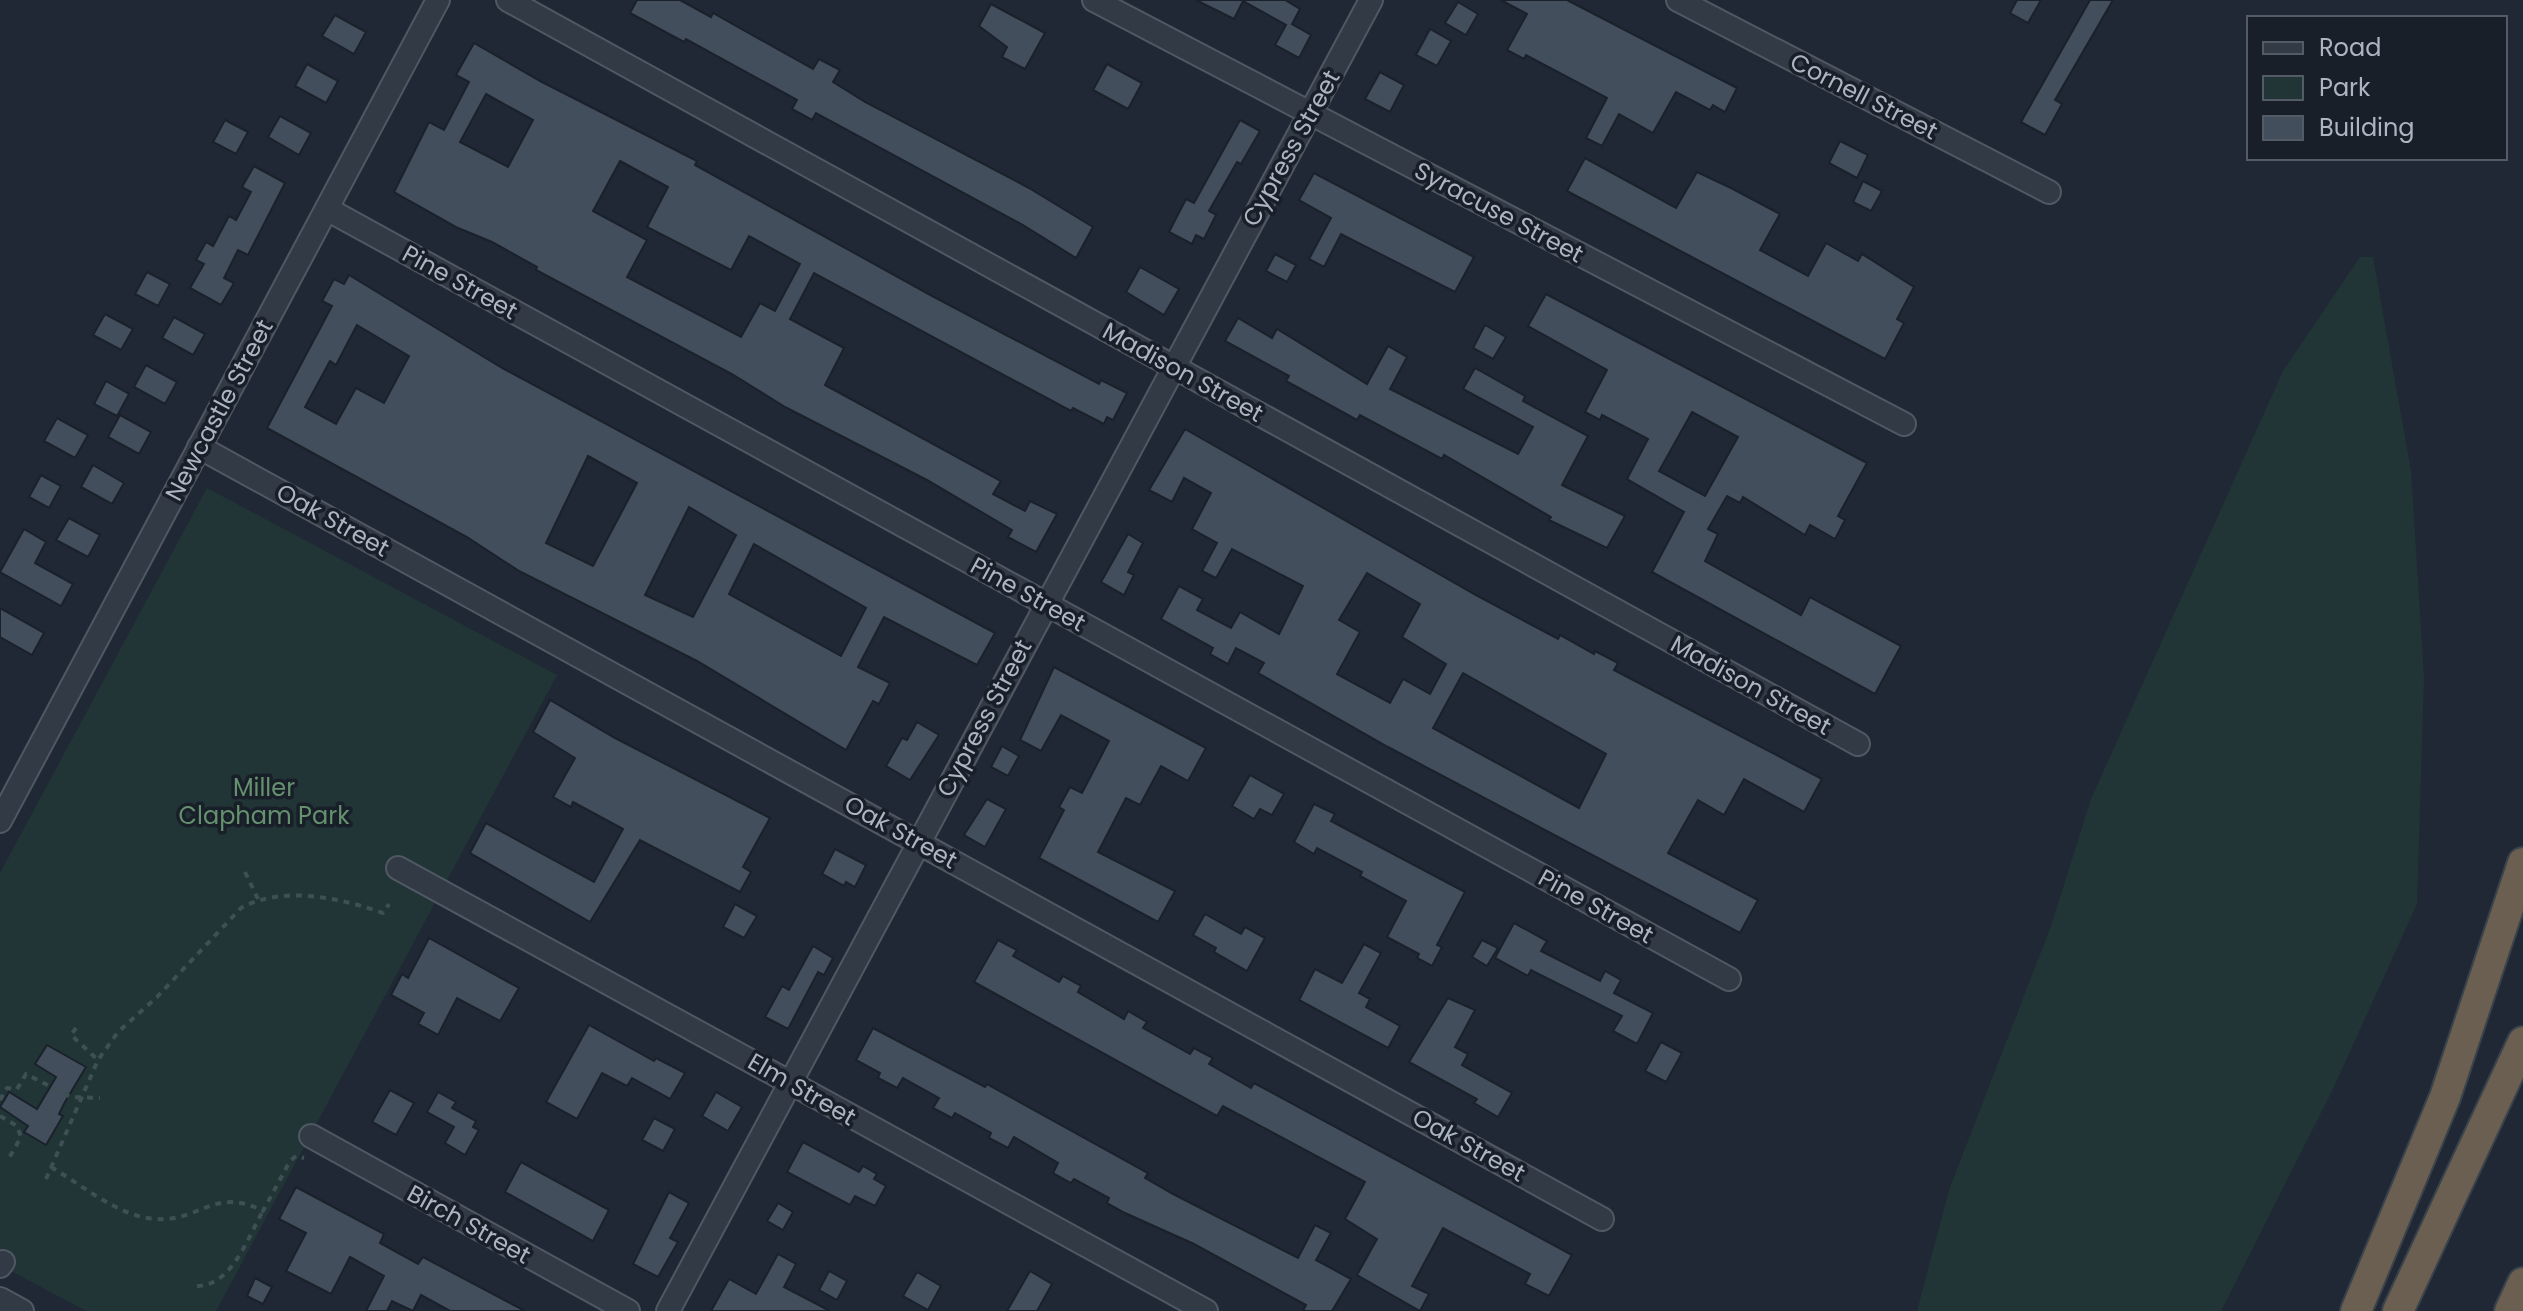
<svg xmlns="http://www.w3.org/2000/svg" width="2523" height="1311" font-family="Poppins,sans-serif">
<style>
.green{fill:#223536}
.building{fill:#424e5c;stroke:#1a212b;stroke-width:2;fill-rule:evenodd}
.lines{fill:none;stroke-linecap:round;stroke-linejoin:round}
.minor-casing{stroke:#505863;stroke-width:26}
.highway-casing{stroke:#3a424c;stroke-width:34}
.path{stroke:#3e5053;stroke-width:4;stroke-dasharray:6 6;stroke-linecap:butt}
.minor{stroke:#323a45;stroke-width:22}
.highway{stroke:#6a5f50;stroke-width:30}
.labels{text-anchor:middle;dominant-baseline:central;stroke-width:7;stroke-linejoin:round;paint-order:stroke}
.street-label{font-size:24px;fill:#acb5c2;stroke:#181f29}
.park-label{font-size:24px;fill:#65916e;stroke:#181f29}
</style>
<rect width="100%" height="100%" fill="#1f2834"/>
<g class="green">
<polygon points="2360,257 2373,257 2411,471 2424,677 2417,904 2333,1089 2221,1311 1917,1311 1949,1190 2051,926 2091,799 2283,371"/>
<polygon points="207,488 557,675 216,1311 86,1311 0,1265 0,873"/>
</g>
<g class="building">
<polygon points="637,0 680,0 711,17 713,13 813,69 819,59 840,70 833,82 865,102 1029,188 1093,227 1076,258 1023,225 816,113 812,120 792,109 797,100 686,39 684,42 630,13"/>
<polygon points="1196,0 1285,0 1300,9 1292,24 1311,35 1299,58 1275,45 1286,25 1243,1 1234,19"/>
<polygon points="1501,0 1567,0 1737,88 1725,112 1713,105 1710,110 1676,92 1653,133 1619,114 1602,146 1586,138 1607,98 1526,55 1524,59 1507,50 1527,14"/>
<polygon points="2017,0 2041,0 2028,23 2010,13"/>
<polygon points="2090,0 2113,0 2055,100 2062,104 2045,135 2021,122"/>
<polygon points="1458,2 1478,14 1466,35 1445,23"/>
<polygon points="991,4 1045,33 1025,69 1002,57 1007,47 979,26"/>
<polygon points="335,15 366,32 354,54 322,36"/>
<polygon points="1430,29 1451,41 1437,66 1416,55"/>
<path d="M474,43L542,82L697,161L695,165L934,297L1099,384L1101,380L1127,393L1113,420L1107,417L1104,424L1073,408L1071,411L814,273L790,319L844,348L825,385L1001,481L993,494L1025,511L1030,501L1057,514L1036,552L1008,537L1012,530L927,480L785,407L732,374L536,270L537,267L492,242L458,228L394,192L429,122L444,130L469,82L456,75ZM486,94L533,120L508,167L460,142ZM620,161L668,187L647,227L731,270L749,236L800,264L775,311L760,303L741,337L627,277L647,240L593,211Z"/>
<polygon points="307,64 338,81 326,103 295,86"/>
<polygon points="1107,64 1142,83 1128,109 1093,90"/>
<polygon points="1380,72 1404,85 1390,112 1365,99"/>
<polygon points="280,116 311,133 299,155 268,137"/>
<polygon points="225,120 248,132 236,154 213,142"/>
<polygon points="1240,120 1260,131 1241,164 1237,162 1209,211 1216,215 1204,239 1196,235 1192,244 1169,232 1186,199 1194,203"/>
<polygon points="1840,141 1868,155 1857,178 1829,163"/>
<polygon points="1585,158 1676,208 1697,172 1731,188 1780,214 1760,250 1808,276 1826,243 1858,261 1862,254 1914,287 1897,319 1904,323 1885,359 1567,191"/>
<polygon points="254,166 285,183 248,255 238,250 224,278 234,283 221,305 190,288 204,264 196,260 206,242 213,246 229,216 236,220 251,192 242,187"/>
<polygon points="1314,173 1474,257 1455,292 1341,234 1324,267 1309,259 1331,218 1299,200"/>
<polygon points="1863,181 1882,191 1871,211 1853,202"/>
<polygon points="1275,254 1296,265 1287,282 1266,271"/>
<polygon points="1140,267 1179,289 1164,315 1126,292"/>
<polygon points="147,272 170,284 158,306 135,294"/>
<path d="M349,275L502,368L995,633L977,665L884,617L858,667L890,683L879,704L873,701L846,750L697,661L519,571L467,537L267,428L332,306L322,301L334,279L344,284ZM357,325L409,356L384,403L356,388L336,424L305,407L330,361L336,365ZM588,456L637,483L593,566L546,543ZM689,507L736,535L693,617L645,595ZM754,544L866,608L841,656L729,594Z"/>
<path d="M1546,294L1867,463L1838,516L1845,520L1835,539L1810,525L1805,535L1743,497L1740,503L1727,496L1708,529L1718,534L1705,561L1801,615L1810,597L1901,646L1875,694L1652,572L1684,512L1627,479L1648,439L1602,415L1600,420L1585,412L1607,370L1528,326ZM1692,412L1738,437L1705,496L1659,471Z"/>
<polygon points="105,314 133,329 121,350 93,335"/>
<polygon points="174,317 205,334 193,355 162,338"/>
<polygon points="1238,318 1272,338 1277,329 1367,384 1388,346 1407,357 1390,389 1518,454 1533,427 1463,389 1475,368 1525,396 1523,401 1588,436 1562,485 1625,516 1607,548 1549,520 1551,517 1444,455 1442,459 1360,415 1357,420 1286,381 1289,376 1225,341"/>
<polygon points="1485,325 1506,337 1493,359 1473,348"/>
<polygon points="146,365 177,382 165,404 134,387"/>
<polygon points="106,381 129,394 117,416 94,404"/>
<polygon points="120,415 151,432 139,454 108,437"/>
<polygon points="57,418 88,435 75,458 44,441"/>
<path d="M1185,429L1476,595L1558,639L1560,635L1594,654L1595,651L1618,663L1614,670L1822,779L1804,812L1744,779L1724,815L1698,800L1668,853L1758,900L1740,933L1388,747L1258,673L1264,663L1236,648L1228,664L1210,654L1213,648L1161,619L1179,586L1203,599L1197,610L1231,628L1240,612L1279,634L1303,586L1232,549L1216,578L1202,571L1217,543L1192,529L1211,493L1184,478L1172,502L1149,490ZM1367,573L1420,604L1402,637L1446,664L1430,694L1403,679L1390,703L1337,674L1360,632L1339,620ZM1463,673L1606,754L1579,808L1433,728Z"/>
<polygon points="93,465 124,483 112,504 81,487"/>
<polygon points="41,475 61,486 49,508 29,497"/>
<polygon points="69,518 100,535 88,557 56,540"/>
<polygon points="24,529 46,542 35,563 73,584 61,606 0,572"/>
<polygon points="1128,534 1143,543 1128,572 1134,575 1124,595 1101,582"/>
<polygon points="0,608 44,633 32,655 0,637"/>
<polygon points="1054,667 1206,748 1188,781 1161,766 1140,805 1126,798 1098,852 1175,891 1158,922 1039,858 1064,810 1059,807 1070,787 1082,793 1109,741 1061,715 1041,751 1020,740"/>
<polygon points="550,700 615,738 770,818 743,867 751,872 740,892 640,840 590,922 470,853 486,823 594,882 623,829 573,802 571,807 553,797 575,758 533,732"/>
<polygon points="917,722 939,735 910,780 886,766 902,738 907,740"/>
<polygon points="1002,746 1019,756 1008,776 991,767"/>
<polygon points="1250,775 1284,794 1272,815 1260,809 1254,819 1232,806"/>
<polygon points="987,799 1006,809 985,847 964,835"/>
<polygon points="1314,804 1335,814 1331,821 1465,892 1437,945 1442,947 1432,966 1417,958 1419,954 1387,937 1406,901 1360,876 1362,872 1317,848 1314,854 1294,842"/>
<polygon points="835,849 866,865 855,887 846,882 844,886 822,874"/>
<polygon points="735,904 757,916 744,938 723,927"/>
<polygon points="1205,914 1241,934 1245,927 1265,938 1247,971 1214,952 1216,948 1193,935"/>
<polygon points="1514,923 1547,941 1541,951 1600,981 1605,971 1621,980 1614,993 1653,1013 1637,1044 1613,1031 1622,1016 1531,970 1528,976 1495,958"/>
<polygon points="429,938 519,988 500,1021 457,998 438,1035 418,1024 424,1013 391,995 402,974 408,978"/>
<polygon points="998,940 1017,950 1013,956 1059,982 1063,976 1081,986 1078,992 1124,1019 1128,1011 1147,1022 1143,1028 1190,1054 1194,1048 1213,1058 1209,1064 1251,1088 1254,1083 1572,1255 1549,1296 1525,1284 1530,1274 1443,1228 1412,1286 1429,1294 1420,1311 1357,1275 1377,1239 1345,1219 1365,1182 1223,1106 1217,1116 974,982"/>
<polygon points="1482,940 1498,948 1487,966 1472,957"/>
<polygon points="1364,944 1381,953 1359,993 1370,999 1366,1007 1400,1026 1388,1048 1299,1000 1315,969 1342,983"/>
<polygon points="813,946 833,958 824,975 818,972 788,1029 765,1017 782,986 789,990"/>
<polygon points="1448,998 1475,1010 1455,1047 1468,1054 1462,1065 1512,1093 1498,1117 1474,1103 1477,1099 1409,1062"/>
<polygon points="589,1025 654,1061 656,1058 685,1073 670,1099 632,1078 627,1086 602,1073 577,1119 546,1102"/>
<polygon points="873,1028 985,1087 987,1084 1148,1173 1145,1178 1173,1194 1298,1258 1315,1225 1331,1233 1316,1260 1351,1279 1332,1311 1303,1311 1306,1305 1194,1244 1125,1213 1107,1203 1109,1198 1074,1179 1071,1183 1053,1173 1058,1163 1014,1137 1008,1148 989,1138 991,1133 955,1113 952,1118 933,1108 939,1098 903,1078 897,1088 878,1078 880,1073 856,1060"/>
<polygon points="1661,1042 1682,1053 1666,1082 1645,1071"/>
<polygon points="47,1045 86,1067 65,1102 59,1114 63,1116 46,1145 24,1132 28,1126 0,1107 9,1092 37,1109 56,1077 35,1064"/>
<polygon points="390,1090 414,1103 396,1135 372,1122"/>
<polygon points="438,1092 456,1102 452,1108 476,1121 473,1127 479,1130 465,1155 445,1143 454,1127 427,1112"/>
<polygon points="716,1092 742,1107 728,1131 702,1116"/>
<polygon points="654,1118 675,1129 663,1151 642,1140"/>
<polygon points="803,1142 859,1172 863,1166 877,1174 874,1179 886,1186 875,1206 855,1196 850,1205 787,1172"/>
<polygon points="521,1162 609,1210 593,1241 505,1192"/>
<polygon points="296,1187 384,1234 380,1243 418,1264 423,1257 525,1311 450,1311 421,1295 413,1311 392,1301 387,1311 366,1311 384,1276 350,1257 331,1294 286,1271 306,1233 279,1219"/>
<polygon points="669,1192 689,1203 670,1238 678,1242 658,1277 633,1264"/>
<polygon points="778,1203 793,1212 783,1230 767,1221"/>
<polygon points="778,1254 796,1264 784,1287 830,1311 711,1311 729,1279 756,1294"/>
<polygon points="829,1271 847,1281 837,1300 819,1290"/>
<polygon points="1030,1271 1052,1284 1037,1311 1007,1311"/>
<polygon points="917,1272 941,1286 928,1310 903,1296"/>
<polygon points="255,1278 272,1287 263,1304 247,1296"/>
</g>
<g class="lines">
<g class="minor-casing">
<g id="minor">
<polyline points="508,0 1858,744"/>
<polyline points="1094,0 1904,424"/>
<polyline points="1678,0 2049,192"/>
<polyline points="327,209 1729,979"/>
<polyline points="199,447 1602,1219"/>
<polyline points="0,821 438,0"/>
<path d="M398,868C669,1014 936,1164 1206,1311"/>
<polyline points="311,1136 628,1311"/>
<polyline points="0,1266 3,1262"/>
<polyline points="0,1299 22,1311"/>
<polyline points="668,1311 1371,0"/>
</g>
</g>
<g class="highway-casing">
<g id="highway">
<polyline points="2356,1311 2445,1097 2523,863"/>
<polyline points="2398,1311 2523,1042"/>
<polyline points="2510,1311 2523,1283"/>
</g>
</g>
<g class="path">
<polyline points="245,872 258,899"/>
<polyline points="76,1028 71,1035 98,1060"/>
<polyline points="0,1100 7,1088 17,1089 26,1074 71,1097 100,1098"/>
<polyline points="0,1116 17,1126 21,1137 9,1158"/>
<path d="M51,1167C82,1185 119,1217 156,1219C199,1222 216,1186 263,1211L290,1161L296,1156L304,1158"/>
<path d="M46,1179L98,1060L118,1032L157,997L241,908C283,885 341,898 383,913L389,904"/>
<path d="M197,1286C233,1285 247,1238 263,1211"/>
</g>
<use href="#minor" class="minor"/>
<use href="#highway" class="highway"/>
</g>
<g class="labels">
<g class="street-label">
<text transform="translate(1864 96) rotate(27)">Cornell Street</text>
<text transform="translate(1291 148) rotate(-61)">Cypress Street</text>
<text transform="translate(1499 212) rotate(28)">Syracuse Street</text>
<text transform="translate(460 282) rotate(29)">Pine Street</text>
<text transform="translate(1183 372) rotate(29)">Madison Street</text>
<text transform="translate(219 410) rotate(-62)">Newcastle Street</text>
<text transform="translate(333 520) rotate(29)">Oak Street</text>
<text transform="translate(1028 594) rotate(29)">Pine Street</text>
<text transform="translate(1751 685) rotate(29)">Madison Street</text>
<text transform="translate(984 718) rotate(-62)">Cypress Street</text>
<text transform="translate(901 832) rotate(29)">Oak Street</text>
<text transform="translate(1596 906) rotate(29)">Pine Street</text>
<text transform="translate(802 1089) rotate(30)">Elm Street</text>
<text transform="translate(1469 1145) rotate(29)">Oak Street</text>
<text transform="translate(469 1224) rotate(29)">Birch Street</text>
</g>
<g class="park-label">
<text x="264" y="787">Miller<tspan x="264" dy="28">Clapham Park</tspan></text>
</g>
</g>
<rect x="2247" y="16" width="260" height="144" fill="#181f29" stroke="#535b66" stroke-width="2"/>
<rect x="2263" y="42" width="40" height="12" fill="#323a45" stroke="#535b66" stroke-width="2"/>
<text x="2319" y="56" font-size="24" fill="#acb5c2">Road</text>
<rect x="2263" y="76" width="40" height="24" fill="#223536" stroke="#535b66" stroke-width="2"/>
<text x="2319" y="96" font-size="24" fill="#acb5c2">Park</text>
<rect x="2263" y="116" width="40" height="24" fill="#424e5c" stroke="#535b66" stroke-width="2"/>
<text x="2319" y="136" font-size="24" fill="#acb5c2">Building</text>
</svg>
